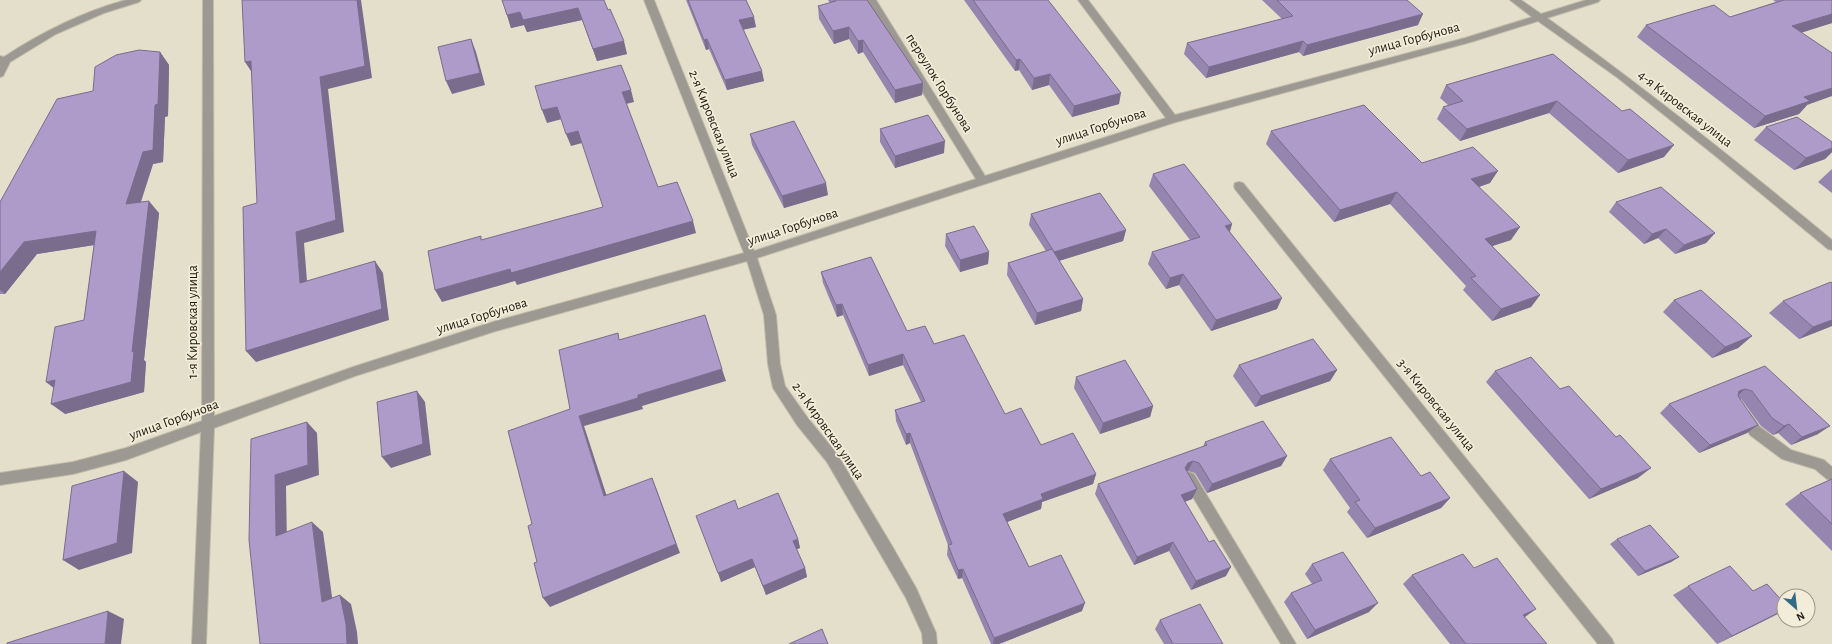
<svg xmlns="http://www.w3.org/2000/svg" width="1832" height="644" font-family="'Alegreya Sans',sans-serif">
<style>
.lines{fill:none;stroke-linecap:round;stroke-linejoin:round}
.lane-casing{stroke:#c0bcaa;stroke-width:2}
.street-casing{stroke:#c0bcaa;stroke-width:2}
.lane{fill:#9b9991;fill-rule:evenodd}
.street{fill:#9b9991;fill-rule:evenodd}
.wall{fill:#9685ae}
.shaded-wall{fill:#7a6c8d}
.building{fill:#ae9bca;stroke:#7a6c8d}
.labels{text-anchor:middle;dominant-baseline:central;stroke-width:3.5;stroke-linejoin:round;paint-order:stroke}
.street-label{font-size:14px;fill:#1c1a13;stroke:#f2ecd8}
</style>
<rect width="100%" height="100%" fill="#e4dfcb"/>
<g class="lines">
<g class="lane-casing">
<polygon id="lane" points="1744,411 1749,412 1760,427 1791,450 1824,460 1832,467 1832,481 1827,479 1815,469 1782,459 1750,435 1738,416 1739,412"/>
</g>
<g class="street-casing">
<g id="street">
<path d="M126,0H141L139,2L104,13L56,34L10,62L3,76L0,77V56L4,57C42,32 82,12 126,0Z"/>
<path d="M203,0H213L214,416L353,367L496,321L744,253L644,0H654L754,251L976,179L866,0H876L985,176L1166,118L1078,0H1088L1175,115L1465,38L1532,17L1510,0H1521L1541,14L1586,0H1600L1598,2L1547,18C1645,88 1739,163 1832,240V250L1828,249L1718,158L1618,78L1538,21L1471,42L1176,122L757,258L776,315L780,364L785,386L807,417L837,454L892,546L916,588L936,633L937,644H923L922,633L906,598L827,462L797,425L773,388L768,364L764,315L747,261L496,331L355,376L214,428L206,644H192L201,432L126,460L73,474L0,485V473L73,462L126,448L202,421Z"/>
<polygon points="1239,182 1243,183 1612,639 1614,644 1598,644 1235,189 1234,186 1235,183"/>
<polygon points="1189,472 1194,474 1296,644 1281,644 1184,482 1182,478 1184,474"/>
</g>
</g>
<use href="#lane" class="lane"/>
<use href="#street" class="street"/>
</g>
<g class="wall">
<polygon points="686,0 746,0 756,27 743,30 764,81 727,90 709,49 706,50"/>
<polygon points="828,0 867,0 923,83 922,95 895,103 863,52 858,54 849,39 834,44 819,19 818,6 830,3"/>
<polygon points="964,0 1048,0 1119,104 1072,117 1049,85 1032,90 1019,70 1015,71"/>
<polygon points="1262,0 1407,0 1418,25 1303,56 1299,52 1206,78 1184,54 1187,43 1282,19"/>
<polygon points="1773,0 1832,0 1832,23 1801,32 1807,105 1799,114 1754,128 1637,37 1646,25 1730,17 1776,2"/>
<polygon points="608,10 627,54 597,61 582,20 527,32 524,25 511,28 507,15"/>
<polygon points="160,52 169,65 168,116 165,117 163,162 153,164 141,202 159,213 144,360 146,362 144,392 65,414 84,320 94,245 37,254 5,294 0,294 0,202 93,91"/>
<polygon points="1553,54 1664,157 1618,173 1549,113 1460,141 1437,119 1443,107 1448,105 1440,98 1446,85"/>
<polygon points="1766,127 1832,142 1832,152 1825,159 1794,170 1754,140"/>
<polygon points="880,129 944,153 895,168 880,142"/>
<polygon points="1271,131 1422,163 1490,183 1479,187 1511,240 1492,246 1540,295 1531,307 1492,321 1463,290 1466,286 1390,204 1334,222 1266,144"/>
<polygon points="750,134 828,195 784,208 752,145"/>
<polygon points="1832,169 1832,193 1818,182"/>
<polygon points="1153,174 1232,224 1230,232 1277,309 1211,331 1179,285 1166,289 1148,264 1152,252 1190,240 1149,186"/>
<polygon points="1616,202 1715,233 1706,243 1675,254 1658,238 1644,244 1609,212"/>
<polygon points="1031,214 1126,230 1123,241 1059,261 1083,299 1081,311 1035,325 1007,275 1008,263 1046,251 1029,225"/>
<polygon points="946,234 989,252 988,264 960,272 945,246"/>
<polygon points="821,272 907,331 934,344 1005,414 1041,445 1096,474 1093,484 1042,502 1041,509 1007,522 1029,567 1082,611 999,644 991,644 962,578 958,579 947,555 948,545 910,443 906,445 896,421 895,410 921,402 903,365 869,376 843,315 837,317 823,283"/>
<polygon points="1832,283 1832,326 1799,339 1769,313 1783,301"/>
<polygon points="1674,300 1752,336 1738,348 1712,358 1663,312"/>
<polygon points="1239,365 1337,370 1330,381 1255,407 1233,376"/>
<polygon points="1765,366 1818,434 1791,445 1778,433 1773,435 1761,426 1741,399 1740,399 1747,433 1699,453 1660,413 1669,404"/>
<polygon points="1495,371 1638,478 1589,499 1486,382"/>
<polygon points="1076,377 1153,406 1150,417 1100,434 1074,388"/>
<polygon points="1205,442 1287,456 1281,466 1207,493 1195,473 1188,471 1187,471 1197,489 1192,499 1185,502 1226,576 1191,590 1169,551 1134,565 1095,494 1098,484 1203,447"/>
<polygon points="1330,459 1421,476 1450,498 1441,508 1367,538 1347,512 1350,508 1323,470"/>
<polygon points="1832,479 1832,551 1785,504 1800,493"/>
<polygon points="738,509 798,539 800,548 796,549 805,568 807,577 766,595 755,567 721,582"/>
<polygon points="1617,539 1679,557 1671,562 1638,576 1610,544"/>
<polygon points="1312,564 1369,612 1307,639 1284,602 1291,593 1312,584 1305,574"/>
<polygon points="1474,568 1525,618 1547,644 1450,644 1403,584 1412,575"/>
<polygon points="1688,586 1753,591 1784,611 1717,644 1673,595"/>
<polygon points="1160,620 1223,644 1164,644 1155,629"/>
</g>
<g class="shaded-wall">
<polygon points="357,0 361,0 372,78 328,89 344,232 304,243 308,294 300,283 296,232 320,77"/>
<polygon points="578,8 582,20 527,32 524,25 511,28 507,15 520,12"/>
<polygon points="1423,14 1418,25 1303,56 1307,45"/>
<polygon points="1832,14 1832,23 1782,39 1792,26"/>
<polygon points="754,17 756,27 740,30 739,20"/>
<polygon points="849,27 849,39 834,44 833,31"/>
<polygon points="471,39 476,52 485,85 452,94 446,81"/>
<polygon points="707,39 709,49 706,50 704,40"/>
<polygon points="863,40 863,52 858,54 858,41"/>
<polygon points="624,41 627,54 597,61 593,49"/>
<polygon points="1303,41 1299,52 1206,78 1209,67"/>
<polygon points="160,52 169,65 168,116 165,117 163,162 153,164 136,216 126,204 155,105"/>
<polygon points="1020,59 1019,70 1015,71 1016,60"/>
<polygon points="251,61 253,74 245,62"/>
<polygon points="762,71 764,81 727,90 725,80"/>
<polygon points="1050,74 1049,85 1032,90 1034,78"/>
<polygon points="923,83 922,95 895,103 895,90"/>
<polygon points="1832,88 1832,96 1807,105 1799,114 1754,128 1765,116 1804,97"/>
<polygon points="631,90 634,102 626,104 622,92"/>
<polygon points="1121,93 1119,104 1072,117 1074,106"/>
<polygon points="1557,101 1549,113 1460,141 1467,129"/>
<polygon points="557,107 562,119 547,123 542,110"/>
<polygon points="578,131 582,143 571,146 566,134"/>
<polygon points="945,141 944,153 895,168 895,156"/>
<polygon points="1674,145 1664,157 1618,173 1628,160"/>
<polygon points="1832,148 1832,152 1825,159 1794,170 1806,158"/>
<polygon points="1498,171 1490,183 1463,192 1471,179"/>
<polygon points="826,183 828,195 784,208 782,196"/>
<polygon points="1397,192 1390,204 1334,222 1340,210"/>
<polygon points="149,201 159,213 144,360 146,362 144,392 65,414 51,404 132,352"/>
<polygon points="693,221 696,233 517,285 515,281 442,302 435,290 510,269"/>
<polygon points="1232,224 1228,236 1225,226"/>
<polygon points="1520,227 1511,240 1477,251 1485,239"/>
<polygon points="1666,229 1658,238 1644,244 1652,234"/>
<polygon points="1126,230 1123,241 1052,263 1054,252"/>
<polygon points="96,231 107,243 37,254 5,294 0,290 0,272 24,242"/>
<polygon points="1715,233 1706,243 1675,254 1684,245"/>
<polygon points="989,252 988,264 960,272 960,260"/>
<polygon points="375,261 383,273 389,320 256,362 246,351"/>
<polygon points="1183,274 1179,285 1166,289 1170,278"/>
<polygon points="1540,295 1531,307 1492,321 1501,309"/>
<polygon points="1282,298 1277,309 1211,331 1216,320"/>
<polygon points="1083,299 1081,311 1035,325 1037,313"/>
<polygon points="842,304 843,315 837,317 836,305"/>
<polygon points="1832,320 1832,326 1799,339 1813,327"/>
<polygon points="1752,336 1738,348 1712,358 1725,347"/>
<polygon points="903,354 903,365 869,376 868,365"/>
<polygon points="722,369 726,381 642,406 643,409 584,426 610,506 604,496 579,416 638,395"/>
<polygon points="1337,370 1330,381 1255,407 1261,396"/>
<polygon points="55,380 60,393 46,382"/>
<polygon points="1745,389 1735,398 1739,391"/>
<polygon points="417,391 425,402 431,455 391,468 382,457"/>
<polygon points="1153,406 1150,417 1100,434 1103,423"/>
<polygon points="307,422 317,433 319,475 286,486 287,546 276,536 275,475"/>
<polygon points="1789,424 1778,433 1773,435 1784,426"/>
<polygon points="1758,425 1747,433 1699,453 1710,445"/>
<polygon points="1830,426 1818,434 1791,445 1802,437"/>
<polygon points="910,433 910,443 906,445 906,434"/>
<polygon points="1287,456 1281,466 1207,493 1212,484"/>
<polygon points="1193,461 1188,471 1183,473 1185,468 1188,463"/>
<polygon points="1651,468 1638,478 1589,499 1601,489"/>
<polygon points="124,471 138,482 132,553 79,570 63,560"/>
<polygon points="1096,474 1093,484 1042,502 1041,509 1002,524 1003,514 1041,494"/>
<polygon points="652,478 656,488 680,553 550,607 543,598"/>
<polygon points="1197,489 1192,499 1176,505 1181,495"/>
<polygon points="1450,498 1441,508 1367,538 1375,528"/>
<polygon points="312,522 323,532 334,611 322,602"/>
<polygon points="798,539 800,548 795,550 793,541"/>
<polygon points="1173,542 1169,551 1134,565 1137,557"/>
<polygon points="1679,557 1671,562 1638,576 1645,571"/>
<polygon points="752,559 755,567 721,582 718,573"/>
<polygon points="1231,567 1226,576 1191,590 1196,581"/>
<polygon points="805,568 807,577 766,595 763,586"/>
<polygon points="963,569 962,578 958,579 958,570"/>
<polygon points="340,595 351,604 357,632 358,644 347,644"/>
<polygon points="1085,603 1082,611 999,644 993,644 994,638"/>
<polygon points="1378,603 1369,612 1307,639 1315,630"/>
<polygon points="1536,609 1525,617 1511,623 1523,615"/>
<polygon points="108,611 124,619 121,644 105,644"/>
<polygon points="1784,611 1772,617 1717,644 1732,636"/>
</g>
<g class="building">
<polygon points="242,0 357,0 365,66 320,77 336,220 296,232 300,283 375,261 382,309 246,351 243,207 257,203 251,61 245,62"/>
<polygon points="502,0 604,0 608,10 610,9 624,41 593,49 578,8 523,20 520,12 507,15"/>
<polygon points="688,0 746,0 754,17 739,20 762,71 725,80 707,39 704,40"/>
<polygon points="835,0 867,0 923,83 895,90 863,40 858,41 849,27 833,31 818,6 836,1"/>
<polygon points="973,0 1048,0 1121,93 1074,106 1050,74 1034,78 1020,59 1016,60"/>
<polygon points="1277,0 1407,0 1423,14 1307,45 1303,41 1209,67 1187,43 1293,16"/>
<polygon points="1784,0 1832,0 1832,14 1792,26 1832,53 1832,88 1804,97 1810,101 1765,116 1646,25 1714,5 1730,17"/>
<polygon points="471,39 480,73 446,81 438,47"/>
<polygon points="139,50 160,52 158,104 155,105 153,150 143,152 126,204 149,201 132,352 134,351 131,382 51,404 55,380 46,382 55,327 84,320 96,231 24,242 0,272 0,202 57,99 93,91 95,67 116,55"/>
<polygon points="1553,54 1622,111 1630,109 1674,145 1628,160 1557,101 1467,129 1443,107 1463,101 1446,85"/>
<polygon points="621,65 631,90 622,92 658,187 677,182 693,221 511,273 510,269 435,290 428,251 481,236 481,240 603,207 578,131 566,134 557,107 542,110 535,86"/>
<polygon points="1364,105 1422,163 1473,147 1498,171 1471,179 1520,227 1485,239 1540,295 1501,309 1471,278 1476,276 1397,192 1340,210 1271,131"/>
<polygon points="928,115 945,141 895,156 880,129"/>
<polygon points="1797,117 1832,142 1832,148 1806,158 1766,127"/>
<polygon points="794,121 826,183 782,196 750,134"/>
<polygon points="1184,164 1232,224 1225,226 1282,298 1216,320 1183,274 1170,278 1152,252 1200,237 1153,174"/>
<polygon points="1661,187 1715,233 1684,245 1666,229 1652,234 1616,202"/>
<polygon points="1100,193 1126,230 1054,252 1031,214"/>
<polygon points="974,226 989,252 960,260 946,234"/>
<polygon points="1052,249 1083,299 1037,313 1008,263"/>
<polygon points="871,257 907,331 925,326 934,344 964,335 1005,414 1021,408 1041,445 1073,433 1096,474 1041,494 1043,499 1003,514 1029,567 1061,555 1085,603 994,638 963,569 958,570 948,545 952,544 910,433 906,434 895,410 925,401 903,354 868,365 842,304 836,305 821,272"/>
<polygon points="1831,282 1832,283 1832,320 1813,327 1783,301"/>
<polygon points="1701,290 1752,336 1725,347 1674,300"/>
<polygon points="705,315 722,369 638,395 638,398 579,416 604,496 652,478 676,544 543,598 534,563 537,562 528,526 532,524 508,431 570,409 559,350 618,333 619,340"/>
<polygon points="1313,339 1337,370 1261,396 1239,365"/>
<polygon points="1531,357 1560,389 1569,386 1616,437 1620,435 1651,468 1601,489 1495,371"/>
<polygon points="1125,360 1153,406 1103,423 1076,377"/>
<polygon points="1765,366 1830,426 1802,437 1789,424 1784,426 1772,418 1752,391 1745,389 1739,391 1738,396 1758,425 1710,445 1669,404"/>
<polygon points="417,391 423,444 382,457 377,402"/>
<polygon points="1263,421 1287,456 1212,484 1199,463 1193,461 1188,463 1185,468 1197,489 1181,495 1209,542 1214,540 1231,567 1196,581 1173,542 1137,557 1098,484 1207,445 1205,442"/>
<polygon points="307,422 308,465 275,475 276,536 312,522 322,602 340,595 346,624 347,644 260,644 249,540 251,439"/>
<polygon points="1391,437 1421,476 1430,472 1450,498 1375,528 1355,502 1360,500 1330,459"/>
<polygon points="124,471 117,543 63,560 72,486"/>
<polygon points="1832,479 1832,524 1800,493"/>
<polygon points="778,493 798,539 793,541 805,568 763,586 752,559 718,573 696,516 735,500 738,509"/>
<polygon points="1650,525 1679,557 1645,571 1617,539"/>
<polygon points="1343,552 1378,603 1315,630 1291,593 1322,580 1312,564"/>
<polygon points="1463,554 1474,568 1497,558 1536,609 1523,615 1547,644 1466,644 1412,575"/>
<polygon points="1730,566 1753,591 1767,584 1784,603 1784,610 1732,636 1688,586"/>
<polygon points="1200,604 1223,644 1173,644 1160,620"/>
<polygon points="108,611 105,644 7,644 7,643"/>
<polygon points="822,629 828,644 789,644"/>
</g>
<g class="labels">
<g class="street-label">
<text transform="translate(1414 39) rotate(-15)">улица Горбунова</text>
<text transform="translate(939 83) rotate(58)">переулок Горбунова</text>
<text transform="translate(1685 109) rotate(38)">4-я Кировская улица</text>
<text transform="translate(714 124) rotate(68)">2-я Кировская улица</text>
<text transform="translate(1101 127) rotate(-18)">улица Горбунова</text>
<text transform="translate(793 227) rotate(-18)">улица Горбунова</text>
<text transform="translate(482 316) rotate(-17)">улица Горбунова</text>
<text transform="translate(193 322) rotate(-90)">1-я Кировская улица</text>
<text transform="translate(1436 405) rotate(51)">3-я Кировская улица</text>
<text transform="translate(174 420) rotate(-20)">улица Горбунова</text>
<text transform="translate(828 431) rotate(55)">2-я Кировская улица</text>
</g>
</g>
<g transform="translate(1796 608) rotate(152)"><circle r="19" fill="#f2ecd8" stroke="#9c9889"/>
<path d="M0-3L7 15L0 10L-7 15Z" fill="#316b83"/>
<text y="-6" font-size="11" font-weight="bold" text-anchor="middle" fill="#1c1a13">N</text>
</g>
</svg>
